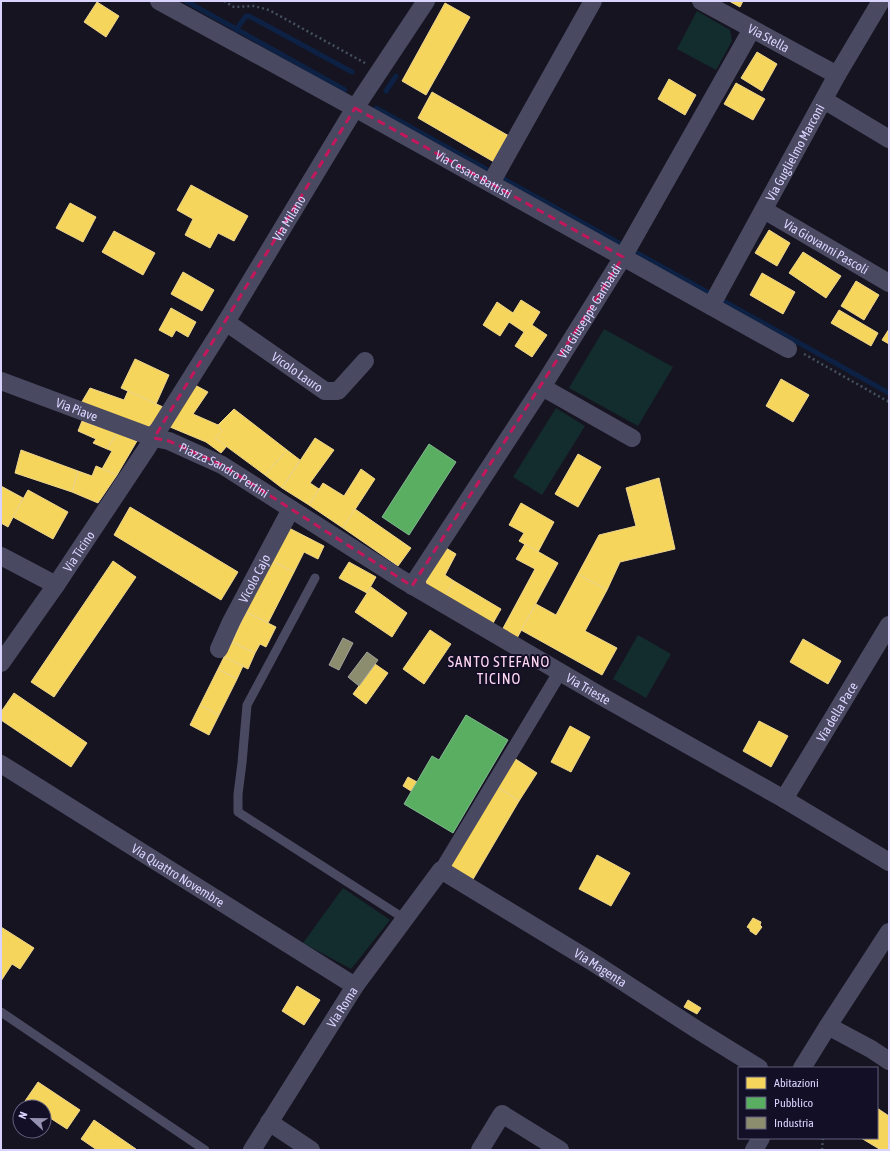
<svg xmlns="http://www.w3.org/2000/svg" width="890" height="1151" font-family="'Asap Condensed',sans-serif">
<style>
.green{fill:#132c2d}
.homes{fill:#f6d55c;stroke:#edd58d}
.public{fill:#5aae61;stroke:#80b990}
.industry{fill:#8c8c6e;stroke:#a3a29a}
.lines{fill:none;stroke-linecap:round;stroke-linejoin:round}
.stream{stroke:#0d2144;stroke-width:5}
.path{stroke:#44505f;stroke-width:2.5;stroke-dasharray:2 3;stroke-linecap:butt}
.service{stroke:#4a4962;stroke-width:9}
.pedestrian{stroke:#4a4962;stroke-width:14}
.minor{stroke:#4a4962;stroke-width:18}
.marked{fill:none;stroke:#c2185b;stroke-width:3;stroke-dasharray:8 5;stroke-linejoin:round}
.labels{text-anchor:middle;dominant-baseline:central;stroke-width:4;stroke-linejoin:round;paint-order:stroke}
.street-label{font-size:13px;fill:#d9d4ff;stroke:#130f26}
.quarter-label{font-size:15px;letter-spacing:1px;fill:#ffd6f0;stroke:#130f26}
</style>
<rect width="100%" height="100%" fill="#161421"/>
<g class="green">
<polygon points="697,11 730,30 732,41 716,70 677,49"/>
<polygon points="604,329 673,367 638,426 569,388"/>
<polygon points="556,408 585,426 542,495 513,477"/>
<polygon points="638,635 671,654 646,698 613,679"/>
<polygon points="343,888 390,920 351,969 303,943"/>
</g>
<g class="homes">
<polygon points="729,1 743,1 740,7"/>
<polygon points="97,2 119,16 106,37 84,22"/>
<polygon points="445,3 470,17 426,95 402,81"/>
<polygon points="757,52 777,64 762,91 741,78"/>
<polygon points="669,79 696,95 685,115 658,99"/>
<polygon points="736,83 765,99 753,120 724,104"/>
<polygon points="432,92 509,136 494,162 418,118"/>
<polygon points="191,185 248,216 234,241 218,233 210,248 185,235 193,219 177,210"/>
<polygon points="70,203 96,217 83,242 56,228"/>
<polygon points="769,230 790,243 777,266 755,253"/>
<polygon points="114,231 155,253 143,275 102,252"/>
<polygon points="803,252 841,276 826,298 789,273"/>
<polygon points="183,272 214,290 202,311 171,294"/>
<polygon points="762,273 795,292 783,314 750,295"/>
<polygon points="856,281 879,295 864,320 841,306"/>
<polygon points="521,300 540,312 532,325 547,335 532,357 515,346 524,332 509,322 500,336 483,325 497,302 513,313"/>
<polygon points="171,308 196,322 188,337 176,330 172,337 159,330"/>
<polygon points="839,310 878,333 871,346 831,323"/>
<polygon points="889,329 889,344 882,340"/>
<polygon points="135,359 169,375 156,404 121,388"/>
<polygon points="781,379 809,395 793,422 766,406"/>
<polygon points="195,385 208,392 193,414 218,425 222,431 215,438 227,446 221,453 206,442 170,427"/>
<polygon points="90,388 124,400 128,391 163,407 155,421 145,430 80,405"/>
<polygon points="234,409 287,450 265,475 215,438 222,431 218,425"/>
<polygon points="82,421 117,433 107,449 93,443 96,439 78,431"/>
<polygon points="117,433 137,441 117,475 102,469 112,451 107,449"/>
<polygon points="315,438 334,450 310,483 319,489 309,505 282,488"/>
<polygon points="21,450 78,471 72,492 15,473"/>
<polygon points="287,450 300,460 282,488 265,475"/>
<polygon points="578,454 601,467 578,507 555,494"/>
<polygon points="96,466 117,475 98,503 72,492 78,471 92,476"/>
<polygon points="361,469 375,479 343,528 309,505 323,483 344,496"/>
<polygon points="659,478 675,549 620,562 607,590 578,574 599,535 636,526 626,488"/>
<polygon points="1,486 23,498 8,527 1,523"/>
<polygon points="28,490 68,512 53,539 13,517"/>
<polygon points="521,503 554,522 538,552 519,541 524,533 509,525"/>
<polygon points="130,507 238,572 221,600 114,535"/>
<polygon points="355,509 411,548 398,566 343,528"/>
<polygon points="289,528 324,546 318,559 304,552 294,572 272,561"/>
<polygon points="525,544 558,563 516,640 501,632 535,569 516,559"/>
<polygon points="446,548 456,554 445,575 454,581 445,597 427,588 426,581"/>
<polygon points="113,561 136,577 54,697 31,682"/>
<polygon points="272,561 294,572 268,623 246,612"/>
<polygon points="349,562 376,577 367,593 339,578"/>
<polygon points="578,574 607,590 585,631 617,648 602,675 521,630 536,604 556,615"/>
<polygon points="454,581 501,609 492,625 445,597"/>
<polygon points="371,587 407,613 392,637 355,612"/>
<polygon points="246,612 276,627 266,647 260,644 255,653 232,642"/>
<polygon points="430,630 451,644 424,684 403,669"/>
<polygon points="803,639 841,661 828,684 790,662"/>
<polygon points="232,642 255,653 248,669 224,657"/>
<polygon points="224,657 243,666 237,679 218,669"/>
<polygon points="375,664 388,673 366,704 353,694"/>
<polygon points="218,669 237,679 219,715 200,705"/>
<polygon points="14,693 87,743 71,767 1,720 1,712"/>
<polygon points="200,705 219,715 209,735 190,725"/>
<polygon points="759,721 788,736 771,767 743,751"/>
<polygon points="570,726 590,737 571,772 551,762"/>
<polygon points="514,758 537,773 519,801 496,786"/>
<polygon points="408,777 417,782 411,791 403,786"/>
<polygon points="496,786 519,801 472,881 449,869"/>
<polygon points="597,855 630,873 611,906 579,889"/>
<polygon points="753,918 761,922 760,925 762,927 756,935 750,931 750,929 747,927"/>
<polygon points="1,927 34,948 20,969 12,964 1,981"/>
<polygon points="297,986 320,1000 304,1025 282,1011"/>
<polygon points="688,1000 701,1008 697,1014 684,1007"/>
<polygon points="38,1082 80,1110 67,1129 44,1114 44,1107 34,1107 25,1101"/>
<polygon points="877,1108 889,1116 889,1150 881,1150 861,1138 877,1138"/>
<polygon points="94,1120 136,1149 135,1150 97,1150 81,1139"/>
</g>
<g class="public">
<polygon points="429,444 456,462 409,535 382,517"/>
<polygon points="466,715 508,740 453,833 404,804 432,756 439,760"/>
</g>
<g class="industry">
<polygon points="343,638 353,643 339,670 329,665"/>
<polygon points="367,652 378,660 359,686 348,677"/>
</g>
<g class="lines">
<g class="stream">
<polyline points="186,1 345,90"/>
<polyline points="236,30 246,16 249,16 352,72"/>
<polyline points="386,91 396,76"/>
<polyline points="376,108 889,393"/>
</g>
<g class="path">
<polyline points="224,1 234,7 254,6 269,10 365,63"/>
<polyline points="804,354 889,402"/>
<polyline points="822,1150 823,1138"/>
</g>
<g class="service">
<polyline points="315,578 247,705 242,763 238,794 238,812 405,919"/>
<polyline points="1,1012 205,1150"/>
</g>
<polyline class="pedestrian" points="441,870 560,672"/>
<g class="minor">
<path id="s1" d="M159,1L355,108L788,349"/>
<path id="s2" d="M701,1L837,75"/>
<polyline points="824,100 889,139"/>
<polyline points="491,183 593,1"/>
<path id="s3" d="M764,210L889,283"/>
<path id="s4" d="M711,306L837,75L881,1"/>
<path id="s5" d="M226,322L325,391H338L365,361"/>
<path id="s6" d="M1,381L154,438L169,441L222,465L401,579L601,696L784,799L889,862"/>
<polyline points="542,387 632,438"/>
<polyline points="1,556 56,585"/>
<path id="s7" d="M412,586L542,387L623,257L752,29"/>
<path id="s8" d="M219,649L231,622L291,509"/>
<path id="s9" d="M1,663L56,585L147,448L226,322L355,108L426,1"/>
<path id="s10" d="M1,764L355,986"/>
<path id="s11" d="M784,799L889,625"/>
<polyline points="828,1026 871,1049 889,1061"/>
<polyline points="802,1068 828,1026 889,932"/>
<polyline points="269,1122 311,1150"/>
<path id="s12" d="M252,1150L355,986L441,870L591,961L696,1029L759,1068"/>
<polyline points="480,1150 502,1114 560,1150"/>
<polyline points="754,1150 761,1138"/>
</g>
</g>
<path class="marked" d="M355,108L623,257L412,586L222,465L169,441L154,438Z"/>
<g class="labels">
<g class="street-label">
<text stroke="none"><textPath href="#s2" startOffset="77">Via Stella</textPath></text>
<text stroke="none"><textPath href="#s4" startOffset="175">Via Guglielmo Marconi</textPath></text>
<text stroke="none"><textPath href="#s1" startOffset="359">Via Cesare Battisti</textPath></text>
<text stroke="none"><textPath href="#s9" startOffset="530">Via Milano</textPath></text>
<text stroke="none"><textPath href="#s3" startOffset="72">Via Giovanni Pascoli</textPath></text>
<text stroke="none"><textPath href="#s7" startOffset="327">Via Giuseppe Garibaldi</textPath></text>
<text stroke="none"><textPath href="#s5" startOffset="87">Vicolo Lauro</textPath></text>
<text stroke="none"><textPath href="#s6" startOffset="81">Via Piave</textPath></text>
<text stroke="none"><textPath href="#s6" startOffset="241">Piazza Sandro Pertini</textPath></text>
<text stroke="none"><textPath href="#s9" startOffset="136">Via Ticino</textPath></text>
<text stroke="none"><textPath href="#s8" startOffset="79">Vicolo Cajo</textPath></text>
<text stroke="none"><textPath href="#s6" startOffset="666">Via Trieste</textPath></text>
<text stroke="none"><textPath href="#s11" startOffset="102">Via della Pace</textPath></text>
<text stroke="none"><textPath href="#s10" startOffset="209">Via Quattro Novembre</textPath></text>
<text stroke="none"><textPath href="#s12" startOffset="525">Via Magenta</textPath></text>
<text stroke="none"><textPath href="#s12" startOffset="169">Via Roma</textPath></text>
</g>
<g class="quarter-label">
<text x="499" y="661">SANTO STEFANO<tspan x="499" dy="17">TICINO</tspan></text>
</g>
</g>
<rect width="890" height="1151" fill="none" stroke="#d9d4ff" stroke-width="4"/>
<rect x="738" y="1067" width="140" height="72" fill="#130f26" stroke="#625e7d"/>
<rect x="746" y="1077" width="20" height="12" fill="#f6d55c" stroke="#625e7d"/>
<text x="774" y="1087" font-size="12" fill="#d9d4ff">Abitazioni</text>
<rect x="746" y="1097" width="20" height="12" fill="#5aae61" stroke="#625e7d"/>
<text x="774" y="1107" font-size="12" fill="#d9d4ff">Pubblico</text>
<rect x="746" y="1117" width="20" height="12" fill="#8c8c6e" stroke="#625e7d"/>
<text x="774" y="1127" font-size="12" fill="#d9d4ff">Industria</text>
<g transform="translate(32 1119) rotate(292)"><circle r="19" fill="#130f26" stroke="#625e7d"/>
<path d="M0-3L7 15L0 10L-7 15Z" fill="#9591b1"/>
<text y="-6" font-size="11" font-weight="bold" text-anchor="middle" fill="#d9d4ff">N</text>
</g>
</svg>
